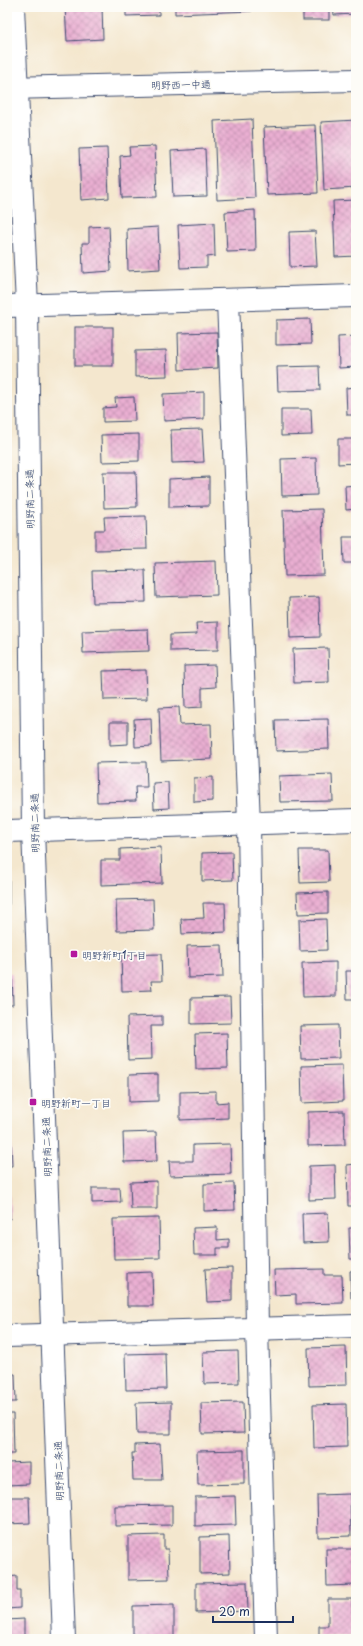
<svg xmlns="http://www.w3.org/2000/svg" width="363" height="1646" font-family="'Playpen Sans','Klee One',sans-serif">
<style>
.building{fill:url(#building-cross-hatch)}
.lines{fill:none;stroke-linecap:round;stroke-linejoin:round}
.minor-casing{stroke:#3c4b6f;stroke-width:24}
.tertiary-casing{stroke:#3c4b6f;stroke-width:24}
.minor{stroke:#fff;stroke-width:22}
.tertiary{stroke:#fff;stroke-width:22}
.poi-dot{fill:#b5179e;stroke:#fdfcf7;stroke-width:1.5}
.labels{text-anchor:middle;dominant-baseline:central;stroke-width:3.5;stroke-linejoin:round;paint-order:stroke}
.street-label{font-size:10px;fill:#1b2f5e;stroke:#fdfcf7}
.poi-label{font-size:10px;fill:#1b2f5e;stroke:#fdfcf7;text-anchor:start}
</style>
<defs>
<pattern id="building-cross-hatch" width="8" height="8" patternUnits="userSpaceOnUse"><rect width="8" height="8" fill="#eaafd2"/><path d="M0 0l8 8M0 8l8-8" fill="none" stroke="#bd8fae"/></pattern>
</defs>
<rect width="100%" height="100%" fill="#fdfcf7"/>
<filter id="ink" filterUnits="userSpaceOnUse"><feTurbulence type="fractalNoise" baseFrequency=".025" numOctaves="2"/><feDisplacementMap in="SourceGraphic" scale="8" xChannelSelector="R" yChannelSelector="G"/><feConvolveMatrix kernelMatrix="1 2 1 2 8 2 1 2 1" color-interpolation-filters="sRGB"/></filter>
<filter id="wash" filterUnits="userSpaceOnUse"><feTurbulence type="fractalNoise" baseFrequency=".012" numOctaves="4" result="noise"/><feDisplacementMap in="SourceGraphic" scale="16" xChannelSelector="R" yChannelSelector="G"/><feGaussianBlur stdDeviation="0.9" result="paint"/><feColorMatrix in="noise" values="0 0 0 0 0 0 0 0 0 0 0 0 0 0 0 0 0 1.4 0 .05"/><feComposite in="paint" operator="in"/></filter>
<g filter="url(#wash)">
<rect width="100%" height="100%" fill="#f4e7ce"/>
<g id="blocks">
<g class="building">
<polygon points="65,7 102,7 103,39 67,41"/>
<polygon points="126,7 159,7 159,15 126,16"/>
<polygon points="175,7 252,7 252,11 175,14"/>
<rect x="303" y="7" width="26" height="13"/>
<polygon points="333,7 356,7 356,14 334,15"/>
<polygon points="252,119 255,198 217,200 214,121"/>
<polygon points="356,120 356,188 324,190 321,122"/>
<polygon points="315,125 318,193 267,195 264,127"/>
<polygon points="155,146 157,197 122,198 120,156 130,155 129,147"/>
<polygon points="107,148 109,198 81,200 79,149"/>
<polygon points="205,149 207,196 173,197 171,151"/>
<polygon points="356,200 356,256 335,257 333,201"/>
<polygon points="255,210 256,251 227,252 225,212"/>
<polygon points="214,223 215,256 207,257 207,267 180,268 178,225"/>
<polygon points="109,226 111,271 83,273 82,243 89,243 89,227"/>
<polygon points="158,227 160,269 128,271 127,229"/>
<polygon points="315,231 317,266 290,267 289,232"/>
<polygon points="310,319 311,344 276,345 276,320"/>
<rect x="75" y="327" width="38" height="39"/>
<polygon points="217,332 218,368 179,370 178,333"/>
<polygon points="356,336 356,367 339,368 338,337"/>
<polygon points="166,350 167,376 135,377 135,351"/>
<polygon points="319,366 320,390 278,391 277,367"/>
<polygon points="356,387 356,415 347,415 346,388"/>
<polygon points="204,392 204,419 164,421 163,394"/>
<polygon points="134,397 135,421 103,422 103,408 116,407 115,398"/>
<polygon points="281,409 311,409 312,435 281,436"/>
<polygon points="202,429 204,462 172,463 171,430"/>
<polygon points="139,434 139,461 102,462 101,435"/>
<polygon points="338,439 356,439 356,463 338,464"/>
<polygon points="316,458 317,495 282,496 281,459"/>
<polygon points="103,472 136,472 137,507 104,508"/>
<polygon points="209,477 209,506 169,507 169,479"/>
<polygon points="356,485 356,509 346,510 345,486"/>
<polygon points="322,509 324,575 285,576 283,510"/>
<polygon points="146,516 147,549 95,550 95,530 105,530 104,517"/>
<polygon points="343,537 356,537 356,563 344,563"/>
<polygon points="216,561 217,595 156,597 155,563"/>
<polygon points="145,570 146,602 93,603 92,571"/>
<polygon points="319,597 320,637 290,638 289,598"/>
<polygon points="218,622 218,650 170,651 170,635 197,634 196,623"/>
<polygon points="148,629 149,651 83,653 82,631"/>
<polygon points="328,648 329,682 294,683 293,649"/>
<polygon points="215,665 216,687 202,688 202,707 185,708 184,666"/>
<polygon points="146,670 147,699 104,700 103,671"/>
<polygon points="179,707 180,725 211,724 212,759 161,761 159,708"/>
<polygon points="151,718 152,746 135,747 134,719"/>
<polygon points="328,719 329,749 276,751 275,720"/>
<polygon points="110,722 128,722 128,744 110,745"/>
<polygon points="135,762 146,762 147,787 135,787 136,801 97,802 96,763"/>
<polygon points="332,774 333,801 280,802 279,776"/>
<polygon points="213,777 213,801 194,802 194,778"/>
<polygon points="168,782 169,808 154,809 153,783"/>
<polygon points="161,847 162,883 101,885 101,860 120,860 120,849"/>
<polygon points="299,850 328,850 329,882 300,883"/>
<polygon points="232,852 233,880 202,881 202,853"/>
<rect x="7" y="872" width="2" height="32"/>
<polygon points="328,892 328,913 298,914 297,893"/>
<polygon points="153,899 154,930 117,931 116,900"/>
<polygon points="203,903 225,903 226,932 182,934 181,919 204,918"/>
<polygon points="326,919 327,950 300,951 299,920"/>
<polygon points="222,945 223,977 188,978 187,946"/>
<polygon points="161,954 162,981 151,981 152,990 122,991 121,955"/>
<polygon points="336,962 336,996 303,997 302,963"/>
<polygon points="346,971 356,971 356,999 347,999"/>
<polygon points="7,973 12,973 13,1005 7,1005"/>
<polygon points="230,997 231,1023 191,1024 191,998"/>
<polygon points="162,1016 162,1026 151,1026 152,1059 128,1060 127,1017"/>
<polygon points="338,1025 339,1058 301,1059 300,1026"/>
<polygon points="227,1033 228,1068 196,1069 195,1034"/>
<polygon points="342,1065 343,1101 302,1103 301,1066"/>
<polygon points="158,1074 158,1101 129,1102 129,1075"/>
<polygon points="216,1091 216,1103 228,1102 228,1118 180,1120 180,1092"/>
<polygon points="344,1111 345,1145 308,1146 308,1112"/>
<polygon points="156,1132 157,1161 124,1162 123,1133"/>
<polygon points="7,1141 11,1141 12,1166 7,1166"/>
<polygon points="230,1144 231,1174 170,1176 169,1161 193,1161 193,1145"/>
<polygon points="356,1164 356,1206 348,1206 347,1165"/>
<polygon points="335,1165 336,1199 309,1200 309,1166"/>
<polygon points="157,1181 157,1209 131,1209 130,1182"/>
<polygon points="234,1183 235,1210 204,1211 204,1184"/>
<polygon points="7,1187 9,1187 10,1219 7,1219"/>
<polygon points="92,1188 120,1188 121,1202 92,1203"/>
<polygon points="328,1213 329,1242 303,1243 302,1214"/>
<polygon points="159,1218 160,1258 114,1259 113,1219"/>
<polygon points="217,1227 217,1240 229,1239 229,1248 217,1248 217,1255 194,1255 193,1228"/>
<polygon points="349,1228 356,1228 356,1259 350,1259"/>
<polygon points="232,1268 232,1301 207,1302 205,1269"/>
<polygon points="324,1269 324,1275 342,1275 343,1303 296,1304 296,1294 275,1295 274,1270"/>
<polygon points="356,1270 356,1298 351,1298 350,1271"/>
<polygon points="152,1272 153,1306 127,1306 127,1273"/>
<polygon points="346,1347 347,1385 309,1386 308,1348"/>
<polygon points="238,1351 239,1383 204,1384 203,1352"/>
<polygon points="165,1353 166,1389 126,1390 125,1354"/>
<polygon points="7,1374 15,1374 16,1402 7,1402"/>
<polygon points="171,1402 171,1434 137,1434 136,1403"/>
<polygon points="243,1402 244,1433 202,1434 201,1403"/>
<polygon points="346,1404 347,1447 314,1448 313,1405"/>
<polygon points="7,1414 13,1414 14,1454 7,1454"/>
<polygon points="160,1444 162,1480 133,1480 132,1453 135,1453 135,1445"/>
<polygon points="244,1450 244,1484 198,1485 197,1451"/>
<polygon points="29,1462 29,1484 7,1485 7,1463"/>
<polygon points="350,1494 351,1536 318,1537 317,1495"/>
<polygon points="235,1496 236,1525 195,1526 195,1497"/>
<polygon points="7,1497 29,1497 30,1523 7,1524"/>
<polygon points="172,1505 172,1525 115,1526 115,1506"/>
<polygon points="164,1535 164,1549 168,1549 169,1579 128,1580 128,1536"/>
<polygon points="229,1536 230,1573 200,1574 200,1537"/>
<polygon points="326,1549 353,1549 354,1585 327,1586"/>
<polygon points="17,1576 17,1591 20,1591 20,1608 7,1609 7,1577"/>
<polygon points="247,1582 248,1611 196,1613 196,1583"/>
<polygon points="328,1599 352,1599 353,1636 319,1637 319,1626 328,1626"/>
<polygon points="174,1605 174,1639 133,1639 133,1606"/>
<polygon points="24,1619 24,1639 7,1639 7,1620"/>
</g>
</g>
</g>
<g filter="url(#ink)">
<use href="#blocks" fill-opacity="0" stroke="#3c4b6f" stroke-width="1"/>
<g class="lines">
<g class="minor-casing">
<g id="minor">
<polyline points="7,88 356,80"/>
<polyline points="228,301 249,823 257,1328 266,1639"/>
<polyline points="7,306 356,296"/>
<polyline points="7,831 356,820"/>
<polyline points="7,1336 356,1326"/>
</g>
</g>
<g class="tertiary-casing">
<polyline id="tertiary" points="13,7 27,305 33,830 64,1639"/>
</g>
<use href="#minor" class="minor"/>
<use href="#tertiary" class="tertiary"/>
</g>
</g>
<g class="poi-dot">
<rect x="70" y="950" width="8" height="8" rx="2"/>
<rect x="29" y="1098" width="8" height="8" rx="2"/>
</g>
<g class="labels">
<g class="street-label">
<text transform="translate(181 84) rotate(-1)">明野西一中通</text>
<text transform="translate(29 499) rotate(-91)">明野南二条通</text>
<text transform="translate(34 823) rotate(-91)">明野南二条通</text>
<text transform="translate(46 1147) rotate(-92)">明野南二条通</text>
<text transform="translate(58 1471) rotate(-92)">明野南二条通</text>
</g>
<g class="poi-label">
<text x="82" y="954">明野新町1丁目</text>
<text x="41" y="1102">明野新町一丁目</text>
</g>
</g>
<rect width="363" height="1646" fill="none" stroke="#fdfcf7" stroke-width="24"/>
<path d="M213 1616v6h80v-6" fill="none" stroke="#1b2f5e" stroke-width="2"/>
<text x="219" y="1616" font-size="12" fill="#1b2f5e" stroke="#fdfcf7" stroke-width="3" paint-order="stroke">20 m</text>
</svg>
